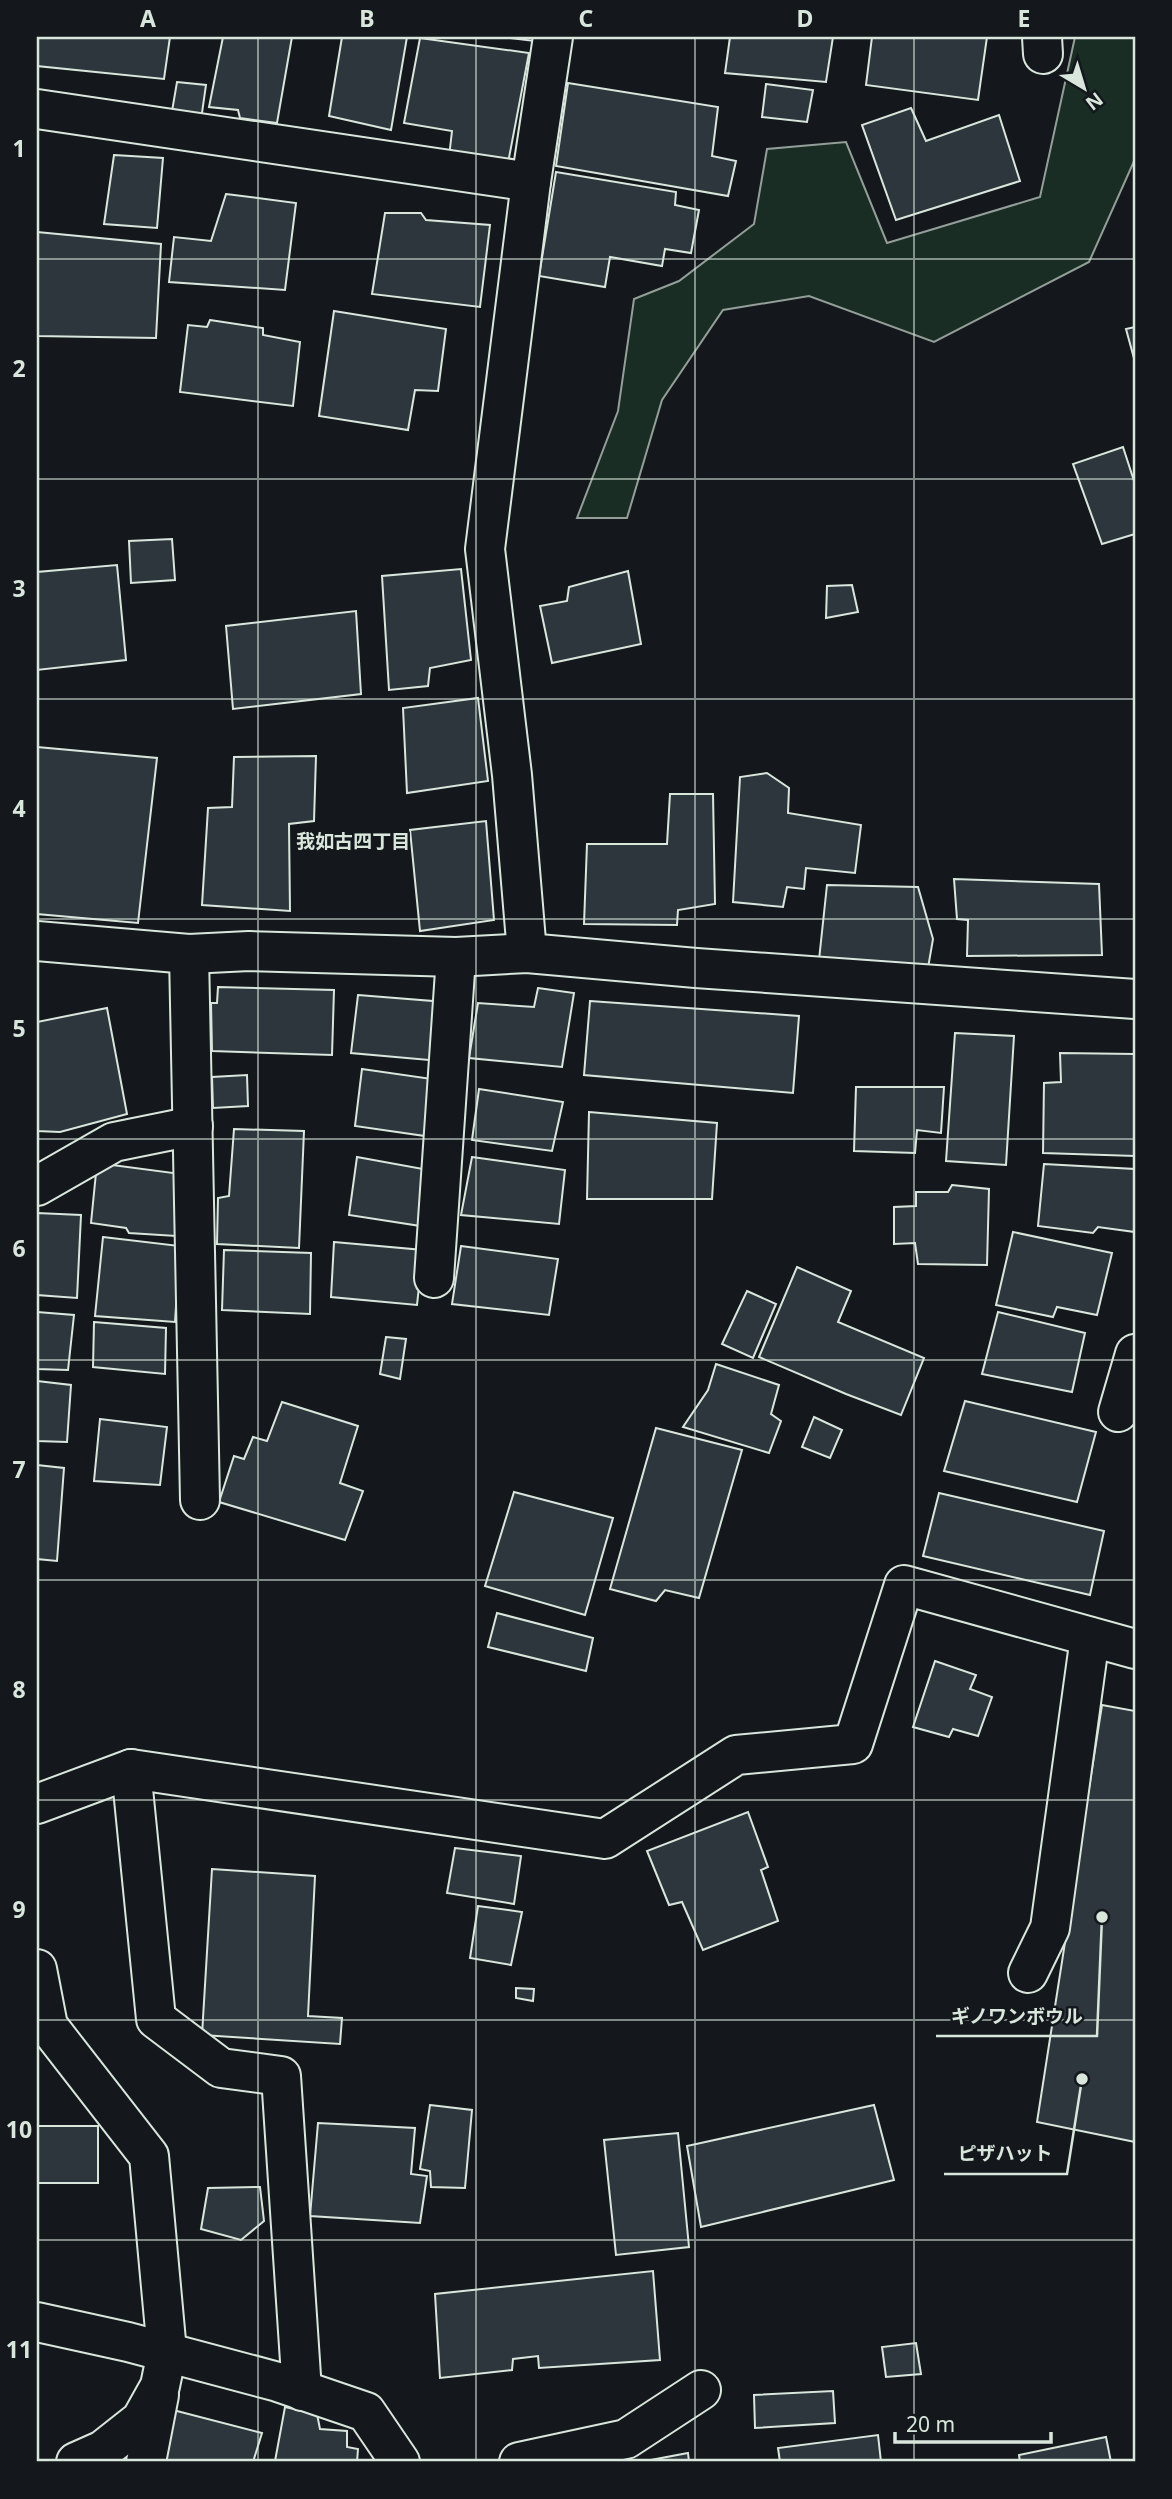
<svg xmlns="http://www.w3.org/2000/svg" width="1172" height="2499" font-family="'Noto Sans','Noto Sans JP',sans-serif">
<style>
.green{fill:#1a2d24;stroke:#939e99;stroke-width:2}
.building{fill:#2c363c;stroke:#d8e6dc;stroke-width:2}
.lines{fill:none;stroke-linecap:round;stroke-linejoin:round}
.minor-casing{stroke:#d8e6dc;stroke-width:42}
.minor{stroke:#14181c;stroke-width:38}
.grid{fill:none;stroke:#d8e6dc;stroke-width:2;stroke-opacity:0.55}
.labels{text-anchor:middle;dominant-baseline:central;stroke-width:5;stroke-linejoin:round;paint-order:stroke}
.neighbourhood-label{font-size:19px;font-weight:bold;fill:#d8e6dc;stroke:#14181c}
.leader{fill:none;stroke:#d8e6dc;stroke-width:2.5}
.callout-dot{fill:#d8e6dc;stroke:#14181c;stroke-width:2.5}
.callout-label{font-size:19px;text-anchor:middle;font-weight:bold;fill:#d8e6dc;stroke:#14181c;stroke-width:5;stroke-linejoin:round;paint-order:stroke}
.neatline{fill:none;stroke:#d8e6dc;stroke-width:2.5}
.grid-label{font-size:23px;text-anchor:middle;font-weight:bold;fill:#d8e6dc}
</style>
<rect width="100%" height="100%" fill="#14181c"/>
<polygon class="green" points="1075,37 1135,37 1135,159 1089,262 934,342 809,296 723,310 662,400 627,518 577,518 618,411 634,299 679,281 754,224 767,149 846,142 887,243 1040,197"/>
<g class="building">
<polygon points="37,37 170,37 164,79 37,66"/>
<polygon points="223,37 292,37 277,123 240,118 238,110 209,107"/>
<polygon points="342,37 407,37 391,130 329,116"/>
<polygon points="502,37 535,37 534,41"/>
<polygon points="730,37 833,37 826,82 725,73"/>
<polygon points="872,37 987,37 978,100 866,85"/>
<polygon points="420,38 529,53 508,163 449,157 452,131 404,123"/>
<polygon points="177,82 206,85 201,120 171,117"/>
<polygon points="568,83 718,107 712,156 736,161 728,196 556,166"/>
<polygon points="766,84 813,90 807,122 762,117"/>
<polygon points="911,108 926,141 999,115 1020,181 896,220 862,125"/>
<polygon points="114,155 163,158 157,228 104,224"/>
<polygon points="556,172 676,192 675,205 699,210 691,253 665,249 662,266 610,257 605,287 539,276"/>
<polygon points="226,194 296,203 285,290 169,282 174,237 211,241"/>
<polygon points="385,213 421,213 426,220 490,225 480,307 372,294"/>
<polygon points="37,232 161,244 156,338 37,336"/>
<polygon points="334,311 446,329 438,391 415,390 408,430 319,416"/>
<polygon points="210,320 263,328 263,335 300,342 293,406 180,392 188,325 207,327"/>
<polygon points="1135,327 1135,362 1126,329"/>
<polygon points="1123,447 1135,484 1135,534 1102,544 1073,464"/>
<polygon points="172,539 175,580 131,583 129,541"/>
<polygon points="117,565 126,660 37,670 37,572"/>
<polygon points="461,569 471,660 430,668 428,686 389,690 382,576"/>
<polygon points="628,571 641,644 552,663 540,606 567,601 569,587"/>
<polygon points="852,585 858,612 826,618 827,586"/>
<polygon points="356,611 361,694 233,709 226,626"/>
<polygon points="478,698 488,781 407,793 403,708"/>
<polygon points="37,747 157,758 138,923 37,914"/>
<polygon points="316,756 314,821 289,824 290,911 202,905 208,808 232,807 234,757"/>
<polygon points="767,773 789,788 788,813 861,825 855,873 806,868 804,889 787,887 783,907 733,902 740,777"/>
<polygon points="670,794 713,794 715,904 678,910 677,925 584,924 587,844 667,844"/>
<polygon points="486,821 494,920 420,931 410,830"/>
<polygon points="954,879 1099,884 1102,955 967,956 968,920 957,919"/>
<polygon points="827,885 918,887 933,939 928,968 819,960"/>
<polygon points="218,987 334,990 332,1055 212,1051 211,1003 217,1003"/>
<polygon points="538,988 574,993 562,1067 469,1058 478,1003 534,1007"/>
<polygon points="358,995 445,1002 440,1061 351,1053"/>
<polygon points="590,1001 799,1016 793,1093 584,1075"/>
<polygon points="107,1008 127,1114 60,1132 37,1131 37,1022"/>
<polygon points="955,1033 1014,1036 1006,1165 946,1161"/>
<polygon points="1060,1053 1135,1054 1135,1156 1043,1153 1044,1083 1061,1082"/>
<polygon points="362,1069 439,1080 432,1137 355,1126"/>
<polygon points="247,1075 248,1106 213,1108 212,1077"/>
<polygon points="856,1087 944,1087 941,1133 917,1130 915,1153 854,1151"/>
<polygon points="479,1089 563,1102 552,1151 472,1140"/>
<polygon points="589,1112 717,1123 712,1199 587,1199"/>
<polygon points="234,1129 304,1131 299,1248 217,1244 218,1198 229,1196"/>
<polygon points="357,1157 434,1171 427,1227 349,1215"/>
<polygon points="472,1157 565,1170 559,1224 461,1215"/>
<polygon points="97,1163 181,1174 176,1236 129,1233 126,1228 91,1223"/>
<polygon points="1044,1164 1135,1169 1135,1232 1098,1227 1093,1233 1038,1226"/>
<polygon points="952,1185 989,1189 987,1265 918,1264 915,1243 894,1244 894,1207 916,1206 916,1192 948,1192"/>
<polygon points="37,1213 81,1215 77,1298 37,1295"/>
<polygon points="1013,1232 1112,1253 1097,1315 1057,1307 1053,1317 996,1305"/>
<polygon points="103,1237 188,1247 177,1291 175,1322 95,1316"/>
<polygon points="334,1242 423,1250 417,1305 331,1297"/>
<polygon points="461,1246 558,1259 549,1315 452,1304"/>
<polygon points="224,1250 311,1253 310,1314 222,1310"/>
<polygon points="797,1267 851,1291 838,1322 924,1358 901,1415 846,1394 759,1357"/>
<polygon points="747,1291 776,1304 753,1358 722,1344"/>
<polygon points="37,1312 74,1315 68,1370 37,1369"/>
<polygon points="998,1312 1085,1333 1072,1392 982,1374"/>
<polygon points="94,1322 166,1328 165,1374 93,1367"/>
<polygon points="386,1337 406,1339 400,1379 380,1374"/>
<polygon points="716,1364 779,1385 771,1414 781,1421 769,1453 683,1427 708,1390"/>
<polygon points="37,1381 71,1385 67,1442 37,1441"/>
<polygon points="965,1401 1096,1432 1077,1502 944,1471"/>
<polygon points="282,1402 358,1426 340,1483 363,1491 345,1540 219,1502 234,1456 244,1459 253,1437 267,1441"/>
<polygon points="814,1417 842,1430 830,1458 802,1447"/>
<polygon points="100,1419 167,1427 160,1485 94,1481"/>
<polygon points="656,1428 742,1450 699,1598 665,1590 656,1601 610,1589"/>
<polygon points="37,1465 64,1468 57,1561 37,1559"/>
<polygon points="514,1492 613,1518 585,1615 485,1586"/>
<polygon points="939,1493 1104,1531 1090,1595 923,1556"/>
<polygon points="497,1613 593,1638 586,1671 488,1647"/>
<polygon points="935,1661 976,1675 970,1689 992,1697 978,1736 953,1729 949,1737 913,1727"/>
<polygon points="1102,1705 1135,1711 1135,2142 1037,2122"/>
<polygon points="748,1812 768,1867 761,1870 778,1921 703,1950 682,1902 669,1905 647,1851"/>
<polygon points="455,1848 521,1856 514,1904 447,1893"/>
<polygon points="212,1869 315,1876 308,2016 342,2018 340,2044 202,2035"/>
<polygon points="478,1906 522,1912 511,1965 470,1958"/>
<polygon points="516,1988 534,1989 533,2001 516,1998"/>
<polygon points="430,2105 472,2110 465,2188 431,2187 430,2171 420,2169"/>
<polygon points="874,2105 894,2180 701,2227 687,2146"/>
<polygon points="318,2123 415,2128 411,2174 427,2176 420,2223 310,2216"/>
<rect x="37" y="2126" width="61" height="57"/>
<polygon points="678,2133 689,2247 616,2255 604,2140"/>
<polygon points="260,2187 264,2221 241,2240 201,2229 208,2188"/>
<polygon points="653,2271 660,2360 539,2368 538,2356 513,2359 512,2370 440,2378 435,2294"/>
<polygon points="916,2343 921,2374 886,2377 882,2347"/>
<polygon points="833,2391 835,2423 755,2428 754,2395"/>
<polygon points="285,2407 317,2414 320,2429 347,2431 347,2447 358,2449 357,2462 275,2461"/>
<polygon points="173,2410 262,2433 253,2462 159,2462"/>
<polygon points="878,2435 881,2462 780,2462 778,2448"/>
<polygon points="1106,2437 1111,2462 1020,2462 1019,2455"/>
<polygon points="688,2453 689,2462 640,2462"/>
</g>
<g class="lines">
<g class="minor-casing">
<g id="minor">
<polyline points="1042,37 1043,54"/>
<polyline points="37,109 531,182"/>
<polyline points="37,941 189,954 249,951 456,957 527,953 696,968 1135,999"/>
<polyline points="527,953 512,775 485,549 531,182 553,37"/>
<polyline points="189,954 200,1500"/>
<polyline points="37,1186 114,1142 193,1126"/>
<polyline points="434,1278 456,957"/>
<polyline points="1118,1412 1135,1354"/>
<polyline points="131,1769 605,1839 736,1755 853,1744 904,1585 1135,1649"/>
<polyline points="37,1804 131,1769 156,2019 221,2068 281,2076 302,2391"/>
<polyline points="37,1969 48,2026 149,2156 167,2352 160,2386 141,2420 103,2450 76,2462"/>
<polyline points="1028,1973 1050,1928 1090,1637"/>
<polyline points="37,2322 128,2342 278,2382 366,2412 400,2462"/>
<polyline points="146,2462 159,2395"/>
<polyline points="519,2462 626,2439 701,2390"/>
</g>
</g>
<use href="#minor" class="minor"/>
</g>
<path class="grid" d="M258,37V2462M476,37V2462M695,37V2462M914,37V2462M37,259H1135M37,479H1135M37,699H1135M37,919H1135M37,1139H1135M37,1360H1135M37,1580H1135M37,1800H1135M37,2020H1135M37,2240H1135"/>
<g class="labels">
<g class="neighbourhood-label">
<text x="353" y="841">我如古四丁目</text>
</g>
</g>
<path class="leader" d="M1102 1917L1097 2036H936M1082 2079L1067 2174H944"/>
<g class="callout-dot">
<circle cx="1102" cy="1917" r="7"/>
<circle cx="1082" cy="2079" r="7"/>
</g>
<g class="callout-label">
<text x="1017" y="2023">ギノワンボウル</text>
<text x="1005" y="2160">ピザハット</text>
</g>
<rect width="1172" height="2499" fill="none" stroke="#14181c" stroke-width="77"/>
<g transform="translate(1084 88) rotate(142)" stroke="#14181c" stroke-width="5" paint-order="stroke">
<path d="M0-5L12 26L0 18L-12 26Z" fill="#d8e6dc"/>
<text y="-10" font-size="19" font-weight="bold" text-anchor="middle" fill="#d8e6dc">N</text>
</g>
<path d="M895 2432v10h156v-10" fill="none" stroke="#d8e6dc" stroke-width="3.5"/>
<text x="906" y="2432" font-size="21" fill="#d8e6dc" stroke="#14181c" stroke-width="5" paint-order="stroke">20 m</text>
<rect x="38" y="38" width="1096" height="2422" class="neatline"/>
<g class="grid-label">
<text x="148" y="27">A</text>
<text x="367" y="27">B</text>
<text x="586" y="27">C</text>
<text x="805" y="27">D</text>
<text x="1024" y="27">E</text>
<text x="19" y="157">1</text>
<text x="19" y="377">2</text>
<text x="19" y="597">3</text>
<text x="19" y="817">4</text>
<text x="19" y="1037">5</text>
<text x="19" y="1257">6</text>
<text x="19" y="1478">7</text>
<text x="19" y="1698">8</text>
<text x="19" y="1918">9</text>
<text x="19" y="2138">10</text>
<text x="19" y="2358">11</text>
</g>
</svg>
